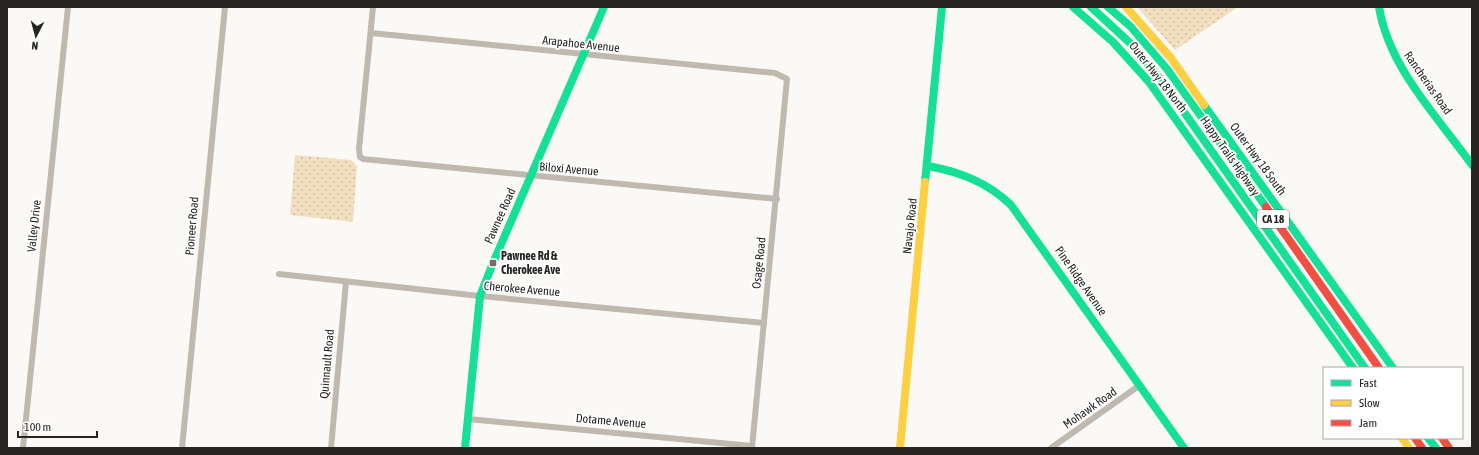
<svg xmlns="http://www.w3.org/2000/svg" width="1479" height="455" font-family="'Asap Condensed',sans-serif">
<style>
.grass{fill:url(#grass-dots)}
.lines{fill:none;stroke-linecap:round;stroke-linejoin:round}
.street{stroke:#c0b9b0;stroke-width:6}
.fast{stroke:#16e098;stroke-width:8}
.slow{stroke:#ffcf43;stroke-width:8}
.jam{stroke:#f24e42;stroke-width:8}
.poi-dot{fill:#716f6e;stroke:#fff;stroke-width:1.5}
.labels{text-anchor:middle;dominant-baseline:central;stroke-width:3.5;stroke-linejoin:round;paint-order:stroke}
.shield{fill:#fff;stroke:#676666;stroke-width:1}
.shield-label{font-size:11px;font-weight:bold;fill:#262524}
.street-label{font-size:12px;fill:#262524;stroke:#fff}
.poi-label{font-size:12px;font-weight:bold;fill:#262524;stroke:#fff;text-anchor:start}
</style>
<defs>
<pattern id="grass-dots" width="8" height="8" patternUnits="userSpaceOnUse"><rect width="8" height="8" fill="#f2dfbf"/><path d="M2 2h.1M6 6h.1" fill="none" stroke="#cfbfa4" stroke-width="1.8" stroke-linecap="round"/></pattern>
</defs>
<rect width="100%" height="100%" fill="#fbf9f6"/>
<g class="grass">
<polygon points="1137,7 1238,7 1175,50"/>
<polygon points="295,155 351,160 357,166 353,222 290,215"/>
</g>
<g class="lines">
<g class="street">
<polyline points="373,7 359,149 360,157 363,159 777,199"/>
<polyline points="371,33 775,73 787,79 752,448"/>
<polyline points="279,274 480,296 764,323"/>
<polyline points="468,419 752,446"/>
<polyline points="23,448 68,7"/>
<polyline points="182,448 225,7"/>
<polyline points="331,448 346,282"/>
<polyline points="1051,448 1140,385"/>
</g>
<g class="fast">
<polyline points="1073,7 1113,42 1149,82 1353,368"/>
<polyline points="1091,7 1129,42 1162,81 1365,368"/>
<polyline points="1108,7 1130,26 1167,69 1266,207"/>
<path d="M1379,7C1389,68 1437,116 1472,165"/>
<polyline points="1204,105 1393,368"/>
<path d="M928,166C960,172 987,182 1011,205L1184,448"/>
<polyline points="925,182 942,7"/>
<polyline points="1428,438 1436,448"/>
<polyline points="465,448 480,296 493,263 604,7"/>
</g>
<g class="slow">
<polyline points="1126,7 1171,58 1204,105"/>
<polyline points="1402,438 1409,448"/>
<polyline points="900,448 925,182"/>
</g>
<g class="jam">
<polyline points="1266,207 1379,368"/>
<polyline points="1415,438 1422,448"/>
<polyline points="1442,438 1449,448"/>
</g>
</g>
<rect class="poi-dot" x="489" y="259" width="8" height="8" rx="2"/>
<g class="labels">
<rect class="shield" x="1257" y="210" width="32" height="18" rx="3"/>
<g class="shield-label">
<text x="1273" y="219">CA 18</text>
</g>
<g class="street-label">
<text transform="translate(581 44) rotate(6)">Arapahoe Avenue</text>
<text transform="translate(1158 77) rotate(52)">Outer Hwy 18 North</text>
<text transform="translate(1428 83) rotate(55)">Rancherias Road</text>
<text transform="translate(1230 156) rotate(55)">Happy Trails Highway</text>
<text transform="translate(1258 159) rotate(54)">Outer Hwy 18 South</text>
<text transform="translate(569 169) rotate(5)">Biloxi Avenue</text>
<text transform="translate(500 216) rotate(-66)">Pawnee Road</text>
<text transform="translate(34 226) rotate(-84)">Valley Drive</text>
<text transform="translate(192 226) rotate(-85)">Pioneer Road</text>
<text transform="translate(910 226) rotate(-84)">Navajo Road</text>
<text transform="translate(759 263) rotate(-84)">Osage Road</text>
<text transform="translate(1081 281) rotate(55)">Pine Ridge Avenue</text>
<text transform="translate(522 289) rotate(5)">Cherokee Avenue</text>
<text transform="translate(327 364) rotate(-85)">Quinnault Road</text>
<text transform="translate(1090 408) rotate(-35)">Mohawk Road</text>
<text transform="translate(611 421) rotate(5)">Dotame Avenue</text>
</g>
<g class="poi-label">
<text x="501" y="256">Pawnee Rd &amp;<tspan x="501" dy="14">Cherokee Ave</tspan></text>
</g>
</g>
<rect width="1479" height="455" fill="none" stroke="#262524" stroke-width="16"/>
<rect x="1323" y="367" width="140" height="72" fill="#ffffff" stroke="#a8a8a7"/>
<rect x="1331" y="380" width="20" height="6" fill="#16e098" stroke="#a8a8a7"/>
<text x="1359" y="387" font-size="12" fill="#262524">Fast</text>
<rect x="1331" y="400" width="20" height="6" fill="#ffcf43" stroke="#a8a8a7"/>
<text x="1359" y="407" font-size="12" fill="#262524">Slow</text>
<rect x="1331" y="420" width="20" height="6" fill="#f24e42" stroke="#a8a8a7"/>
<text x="1359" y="427" font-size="12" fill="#262524">Jam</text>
<g transform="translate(36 36) rotate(186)" stroke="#ffffff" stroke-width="3" paint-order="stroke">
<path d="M0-3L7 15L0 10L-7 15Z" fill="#262524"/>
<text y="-6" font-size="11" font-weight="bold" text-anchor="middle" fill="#262524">N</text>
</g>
<path d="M18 431v6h79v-6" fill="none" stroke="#262524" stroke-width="2"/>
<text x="24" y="431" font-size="12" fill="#262524" stroke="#ffffff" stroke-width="3" paint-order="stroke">100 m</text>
</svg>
